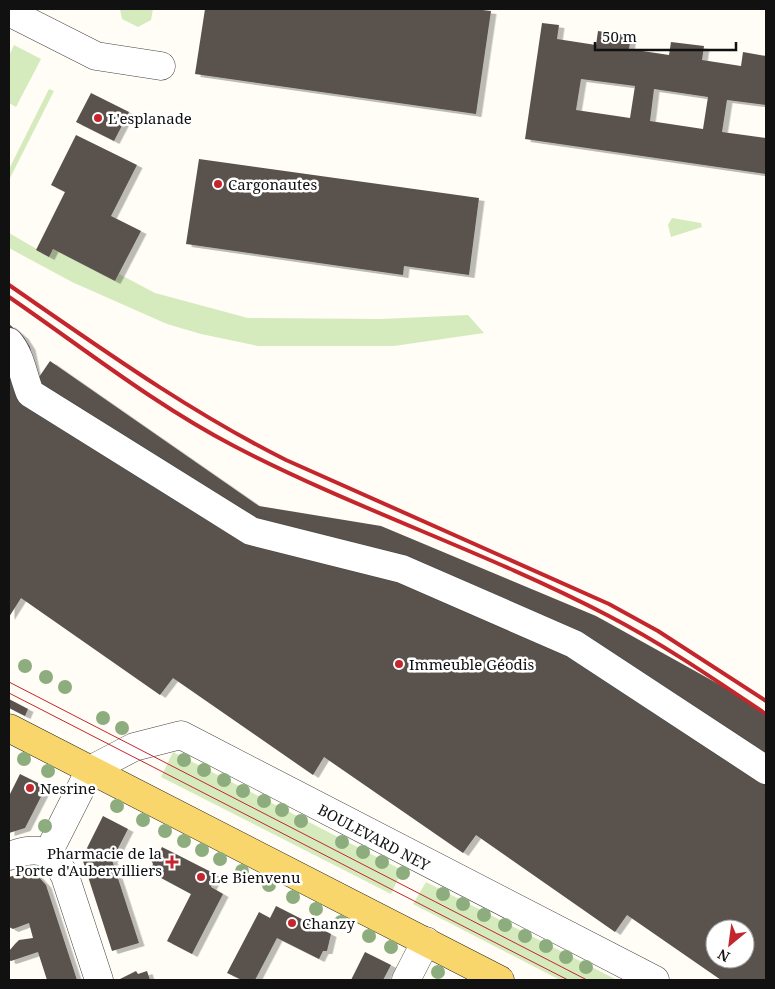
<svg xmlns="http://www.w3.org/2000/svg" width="775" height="989" font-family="'Noto Serif',serif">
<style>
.green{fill:#d5ebbd}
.building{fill:#5a524d;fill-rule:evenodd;filter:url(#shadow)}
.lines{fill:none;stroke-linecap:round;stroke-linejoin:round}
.minor-casing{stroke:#444;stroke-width:29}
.major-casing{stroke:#222;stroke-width:29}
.minor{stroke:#fff;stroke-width:28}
.major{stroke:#f9d66b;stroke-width:28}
.tram{stroke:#c4262e;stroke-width:1}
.rail{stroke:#c4262e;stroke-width:4}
.tree{fill:#8dad7f}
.poi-dot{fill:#c4262e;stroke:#fff;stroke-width:2}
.labels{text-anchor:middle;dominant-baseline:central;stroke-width:5;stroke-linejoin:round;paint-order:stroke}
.poi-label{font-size:15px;fill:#111;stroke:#fff;text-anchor:start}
.street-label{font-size:15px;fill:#111;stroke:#fff}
</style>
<defs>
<filter id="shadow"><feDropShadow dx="5.5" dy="3" stdDeviation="0" flood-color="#0004"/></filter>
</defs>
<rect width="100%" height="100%" fill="#fffdf5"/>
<g class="green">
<polygon points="120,9 153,9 151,20 138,27 122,19"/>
<polygon points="14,45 41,59 16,107 9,103 9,56"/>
<polygon points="49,89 54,91 9,180 9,169"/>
<polygon points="672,218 701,223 702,227 671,237 668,225"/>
<polygon points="9,233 49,256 53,249 115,281 119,274 155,293 248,318 382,319 468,315 484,333 394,346 258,346 201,334 167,324 72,282 9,248"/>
<polygon points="173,752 402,870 391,894 161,777"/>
<polygon points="426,882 617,980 560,980 413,904"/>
</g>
<g class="building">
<polygon points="205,9 474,9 491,11 476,114 195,74"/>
<path d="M542,23L559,25L557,39L596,45L598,31L631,36L629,49L669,55L671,42L704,46L702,60L741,66L743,52L766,56V105L727,100L722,132L766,138V174L525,139ZM581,79L635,86L630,118L576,110ZM654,89L708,97L703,129L650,121Z"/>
<polygon points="91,93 129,112 114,141 76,122"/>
<polygon points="76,135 137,165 111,216 141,231 115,281 53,249 49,257 36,250 65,192 51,185"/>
<polygon points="199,159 479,198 469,275 404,266 403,275 186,244"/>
<path d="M9,324L23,336L30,347L37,380L50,361L259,506L381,526L596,616L738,695L766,715V980H721L627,915L615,932L476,835L463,853L324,757L313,775L173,678L160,695L21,598L9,617ZM715,929H745V959H715Z"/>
<polygon points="9,699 28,709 25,716 9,708"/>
<polygon points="20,774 46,787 25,828 9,833 9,796"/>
<polygon points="103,816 128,829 112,860 139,943 112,951 82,858"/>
<polygon points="162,847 217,875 211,887 223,894 192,954 167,941 191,894 150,872 153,864 151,860 154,854 158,855"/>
<polygon points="23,873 37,875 46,885 77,980 47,980 38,952 11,961 9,960 9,951 15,944 19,940 33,938 29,923 13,929 9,927 9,877"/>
<polygon points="276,906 331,934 327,951 323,951 319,959 277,938 255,980 242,980 227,973 259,912 270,918"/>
<polygon points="365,952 391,965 383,980 351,980"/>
<polygon points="136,971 138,974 147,971 150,980 118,980"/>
</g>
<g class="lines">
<g class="minor-casing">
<g id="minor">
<polyline points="9,12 96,56 161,66"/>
<path d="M9,342C21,356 23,376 30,393L251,531L402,569L574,644L766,770"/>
<polyline points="48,853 90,770 134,747 181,735 655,980"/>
<path d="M9,856C38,846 50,848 65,876L99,980"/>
<polyline points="406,980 426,941"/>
</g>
</g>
<g class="major-casing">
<polyline id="major" points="9,728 500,980"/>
</g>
<use href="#minor" class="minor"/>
<use href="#major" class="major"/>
<g class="tram">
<polyline points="9,682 587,980"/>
<polyline points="9,693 568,980"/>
</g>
<g class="rail">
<path d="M9,285C99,347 188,411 286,460L609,604L658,631L766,701"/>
<path d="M9,297C82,347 155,405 234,446C355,509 486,552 607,615C663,644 714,679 766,714"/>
</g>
</g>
<g class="tree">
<circle cx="25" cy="666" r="7"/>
<circle cx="46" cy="677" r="7"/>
<circle cx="65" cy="687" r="7"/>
<circle cx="103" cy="718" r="7"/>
<circle cx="122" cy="728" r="7"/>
<circle cx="24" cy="759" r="7"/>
<circle cx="184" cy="760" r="7"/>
<circle cx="204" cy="770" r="7"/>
<circle cx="48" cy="771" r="7"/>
<circle cx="224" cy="780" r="7"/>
<circle cx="243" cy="791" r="7"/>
<circle cx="264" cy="801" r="7"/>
<circle cx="117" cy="806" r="7"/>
<circle cx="282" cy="810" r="7"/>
<circle cx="143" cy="820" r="7"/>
<circle cx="301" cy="821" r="7"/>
<circle cx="45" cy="826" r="7"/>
<circle cx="165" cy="831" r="7"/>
<circle cx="184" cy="841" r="7"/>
<circle cx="342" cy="842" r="7"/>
<circle cx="202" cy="850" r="7"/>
<circle cx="363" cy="852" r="7"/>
<circle cx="220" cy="859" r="7"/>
<circle cx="382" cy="862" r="7"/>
<circle cx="242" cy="871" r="7"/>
<circle cx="403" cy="873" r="7"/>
<circle cx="269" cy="885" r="7"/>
<circle cx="443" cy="894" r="7"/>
<circle cx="293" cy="897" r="7"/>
<circle cx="463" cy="904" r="7"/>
<circle cx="316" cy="909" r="7"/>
<circle cx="484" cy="915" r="7"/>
<circle cx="341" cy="922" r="7"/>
<circle cx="505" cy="925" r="7"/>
<circle cx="369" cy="936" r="7"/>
<circle cx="525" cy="936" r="7"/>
<circle cx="546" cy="946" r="7"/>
<circle cx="391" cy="947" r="7"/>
<circle cx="566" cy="957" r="7"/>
<circle cx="586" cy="967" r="7"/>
<circle cx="438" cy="972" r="7"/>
</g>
<g class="poi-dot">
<circle cx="98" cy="118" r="5"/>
<circle cx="218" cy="184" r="5"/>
<circle cx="399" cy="664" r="5"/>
<circle cx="30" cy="788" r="5"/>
<path d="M169.5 854.5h5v5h5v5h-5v5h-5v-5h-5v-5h5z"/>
<circle cx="201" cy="877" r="5"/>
<circle cx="292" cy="923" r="5"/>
</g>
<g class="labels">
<g class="poi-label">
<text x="108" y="118">L'esplanade</text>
<text x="228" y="184">Cargonautes</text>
<text x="409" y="664">Immeuble Géodis</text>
<text x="40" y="788">Nesrine</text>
<text x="162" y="853" text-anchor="end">Pharmacie de la<tspan x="162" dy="17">Porte d'Aubervilliers</tspan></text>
<text x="211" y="877">Le Bienvenu</text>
<text x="302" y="923">Chanzy</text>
</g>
<g class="street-label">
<text transform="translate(374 837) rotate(28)">BOULEVARD NEY</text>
</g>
</g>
<rect width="775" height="989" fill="none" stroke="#111111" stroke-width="20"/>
<g transform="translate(730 944) rotate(209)"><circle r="24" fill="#ffffff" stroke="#a0a0a0"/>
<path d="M0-4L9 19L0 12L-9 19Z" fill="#c4262e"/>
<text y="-8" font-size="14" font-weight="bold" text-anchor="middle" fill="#111111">N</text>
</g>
<path d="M595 42v8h141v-8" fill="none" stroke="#111111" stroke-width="2.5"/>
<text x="602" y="42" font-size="15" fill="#111111" stroke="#ffffff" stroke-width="4" paint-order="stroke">50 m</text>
</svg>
